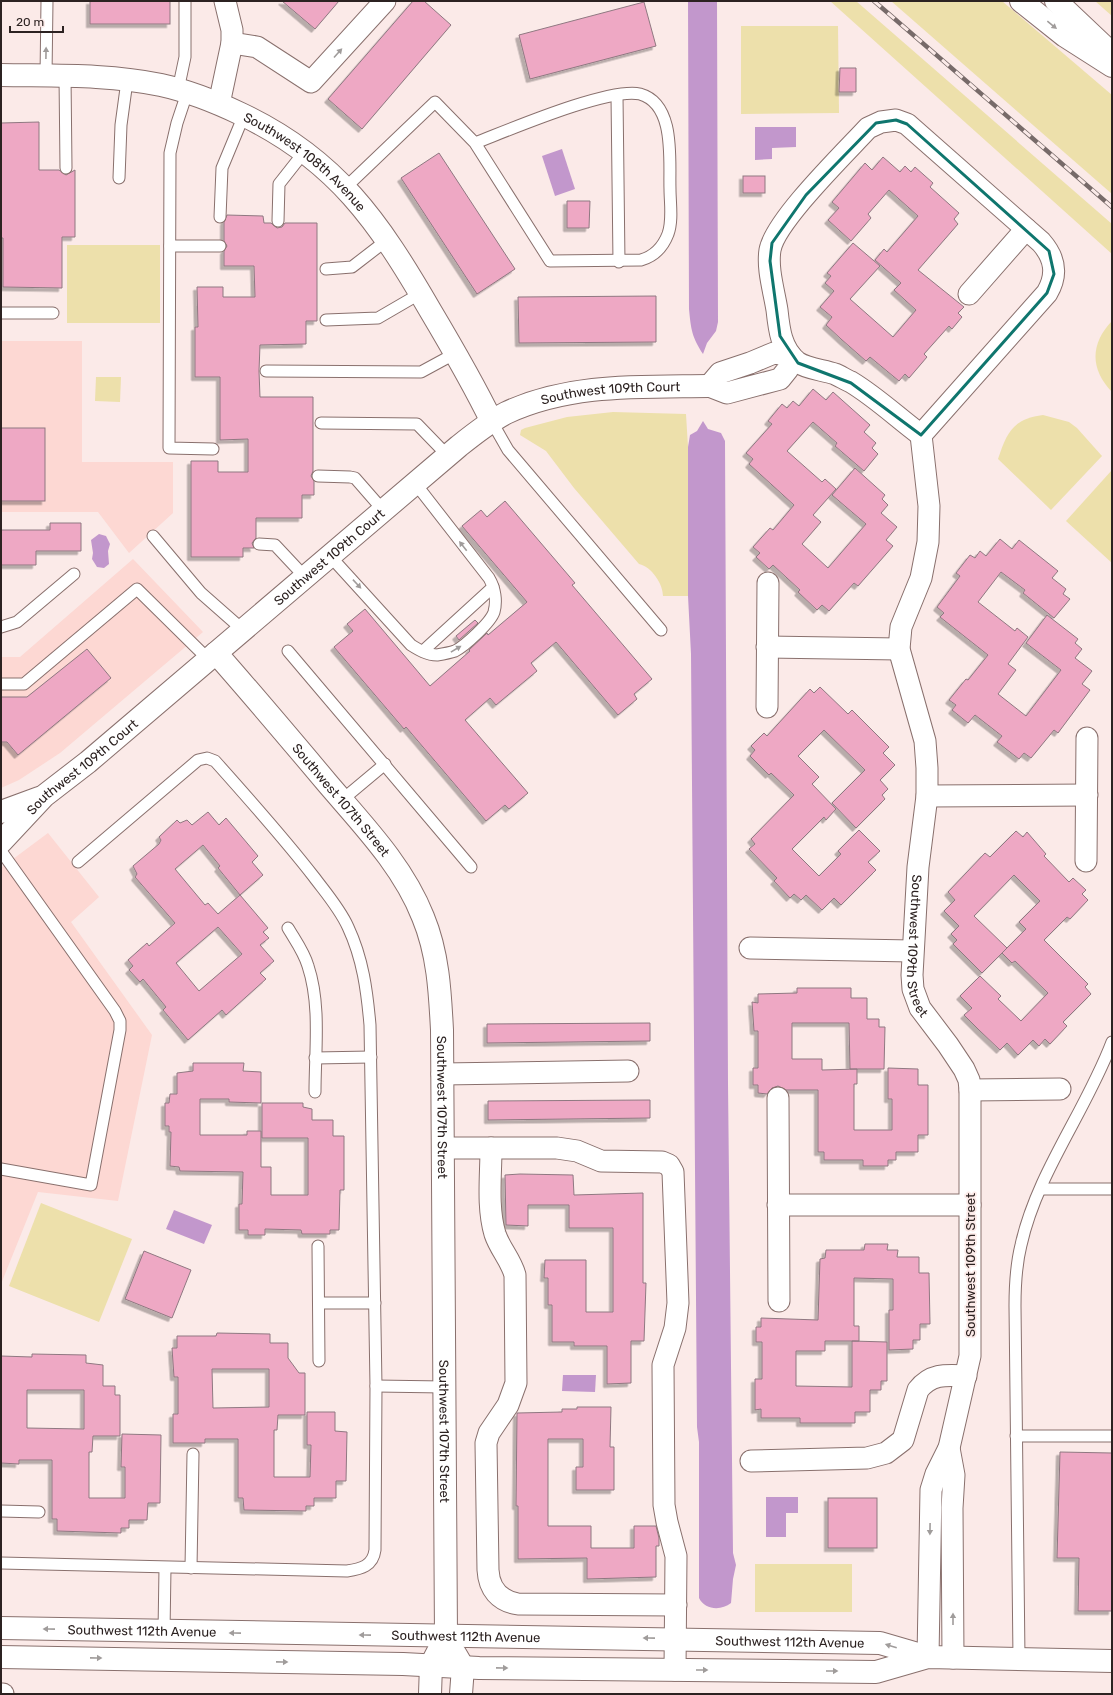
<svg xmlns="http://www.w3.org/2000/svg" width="1113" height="1695" font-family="Rubik,sans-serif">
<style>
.built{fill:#fdd8d3}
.green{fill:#ede0ab}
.water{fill:#c297cc}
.building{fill:#eea8c4;stroke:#8f7881;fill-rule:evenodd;filter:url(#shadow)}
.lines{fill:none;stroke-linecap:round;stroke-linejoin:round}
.lane-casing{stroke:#89706d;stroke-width:13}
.street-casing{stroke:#89706d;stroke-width:23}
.secondary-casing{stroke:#89706d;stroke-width:24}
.highway-casing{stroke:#89706d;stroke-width:24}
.lane{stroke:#fff;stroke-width:11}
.street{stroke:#fff;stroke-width:21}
.secondary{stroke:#fff;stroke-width:22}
.highway{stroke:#fff;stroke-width:22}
.rail-casing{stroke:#776a69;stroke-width:4.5}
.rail{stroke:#fbeae8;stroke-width:3;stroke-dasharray:9;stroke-linecap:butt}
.oneway{fill:#a09c9b}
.marked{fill:none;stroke:#0f766e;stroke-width:3;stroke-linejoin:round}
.labels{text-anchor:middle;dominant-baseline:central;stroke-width:3.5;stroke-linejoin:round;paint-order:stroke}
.street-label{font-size:13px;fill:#2c2221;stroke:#fbeae8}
</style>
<defs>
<filter id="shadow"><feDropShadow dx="-3.5" dy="3.5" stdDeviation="0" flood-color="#0004"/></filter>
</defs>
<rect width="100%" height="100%" fill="#fbeae8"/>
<g class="built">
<polygon points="1,341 82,341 82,462 173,462 173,513 129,553 98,512 1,512"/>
<polygon points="133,559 203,632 60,753 19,780 1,788 1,657 20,657"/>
<polygon points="48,833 99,897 71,922 152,1035 118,1201 38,1192 1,1284 1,868"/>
</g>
<g class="green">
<polygon points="830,1 856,1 1112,224 1112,254"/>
<polygon points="891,1 1002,1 1112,95 1112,194"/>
<polygon points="1095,1 1112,1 1112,16"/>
<polygon points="741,26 838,26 839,113 741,114"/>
<rect x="67" y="245" width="93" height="78"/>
<path d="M1112,321V392C1090,369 1090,344 1112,321Z"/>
<polygon points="96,377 121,377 120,402 95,401"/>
<path d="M613,412L686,414L688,447V596H663C663,584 652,567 639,564L574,488L546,451L520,435L521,430L525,428L567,417Z"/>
<path d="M1043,415L1069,422L1077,428L1102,456L1051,510L998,459C1007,432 1013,419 1043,415Z"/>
<polygon points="1112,470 1112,563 1066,521"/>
<polygon points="41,1203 132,1239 99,1322 9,1286"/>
<rect x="755" y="1564" width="97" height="48"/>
</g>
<g class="water">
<path d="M688,1H717L718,322L716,331L707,343L703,354C692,337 691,330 689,309Z"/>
<polygon points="755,127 796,127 796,147 772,148 772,159 755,160"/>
<polygon points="562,149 575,189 555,196 542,156"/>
<path d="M703,421L708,429L721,433L725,441L728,1084L733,1553L736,1565L733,1579L731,1603C721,1611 705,1610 699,1598V1442L697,1427L691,654L688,596V447L690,435L697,431Z"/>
<polygon points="99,534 106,536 110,544 108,551 109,564 104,568 97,567 92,559 93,553 91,540"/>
<polygon points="174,1210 212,1225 204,1244 166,1229"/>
<polygon points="563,1375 596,1375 595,1392 562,1391"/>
<polygon points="766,1497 798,1497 798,1513 786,1513 786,1537 766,1537"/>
</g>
<g class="building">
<rect x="90" y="1" width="80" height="23"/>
<polygon points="282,1 339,1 315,29"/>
<polygon points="413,1 424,1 451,25 362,129 328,99"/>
<polygon points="644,2 656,46 530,79 519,35"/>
<polygon points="840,68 856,68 856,92 839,92"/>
<polygon points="39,122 39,170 59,170 66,175 75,170 75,237 62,237 62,288 3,287 3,238 1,238 1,123"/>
<polygon points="439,153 515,269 477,294 401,178"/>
<polygon points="883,157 900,172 905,166 911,172 915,167 933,183 930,187 959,213 954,219 958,224 918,270 964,307 958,313 962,317 952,329 949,326 924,354 927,357 909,378 905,374 899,381 870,357 866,361 841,339 826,325 832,317 820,307 834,291 825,283 831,276 827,273 853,243 880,266 850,299 893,337 916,310 894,290 901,283 875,260 884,249 887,252 918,216 889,190 868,214 871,218 851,241 828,220 839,208 832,202 865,163 872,170"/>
<rect x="743" y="176" width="22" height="17"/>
<polygon points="567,201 590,201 589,228 567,228"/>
<polygon points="227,215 263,216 264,223 271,223 277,228 282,227 285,223 317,223 317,321 306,321 306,344 260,345 259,371 260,397 313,397 313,471 311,476 314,481 314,495 302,495 302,518 256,518 256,538 252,543 254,548 243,548 243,557 191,557 191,461 218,461 218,472 248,472 248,439 220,440 220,377 195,377 195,327 198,327 197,287 223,287 223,297 255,297 254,266 224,266 224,251 227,246 224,241 224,222"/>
<polygon points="656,296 656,342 519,343 518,297"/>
<polygon points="813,389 826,400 833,392 870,425 864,432 876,443 872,448 878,454 864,471 835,446 837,443 813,422 787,451 822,482 825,479 836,489 813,515 821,522 802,544 828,568 866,524 832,495 855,468 885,495 882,499 888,505 881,513 897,527 886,540 893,546 858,586 854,583 829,611 822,605 817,610 798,592 800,590 773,565 769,569 756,557 760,553 753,547 770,528 773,530 794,505 749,464 753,459 746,453 772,424 768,421 782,404 787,408 793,401 799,406"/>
<rect x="1" y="428" width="44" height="73"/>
<polygon points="505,501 575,583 572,585 652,679 634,694 637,699 618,715 556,642 531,663 537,671 496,705 490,698 465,720 528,793 509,809 505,805 486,821 406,727 404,729 334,647 353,631 347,624 365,609 430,686 470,651 469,650 487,633 488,635 527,602 462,526 481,510 487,517"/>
<polygon points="50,523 81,523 81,551 36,551 36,565 1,565 1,530 50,530"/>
<polygon points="1000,539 1012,549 1019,540 1058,571 1052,578 1066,589 1063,594 1070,599 1054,618 1023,593 1025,590 1001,572 978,602 1015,631 1017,628 1028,637 1008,664 1016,670 998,694 1026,716 1061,670 1026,643 1047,615 1078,639 1075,643 1082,649 1075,658 1092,671 1082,684 1090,690 1058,733 1054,730 1031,758 1024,753 1019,759 997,742 1002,736 975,715 968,723 952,710 956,705 949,700 966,679 968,680 988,655 940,617 944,613 937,607 960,576 956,573 970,555 975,558 980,551 986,556"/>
<polygon points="475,620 478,623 459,640 456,636"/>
<polygon points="87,649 111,678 18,755 7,742 1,742 1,697 27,697"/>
<polygon points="820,687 848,714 852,710 889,747 883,753 895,765 880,780 888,789 882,795 885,799 856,828 832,803 865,770 824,730 798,756 819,777 812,784 836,809 826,820 824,817 792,849 819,876 841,854 838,851 859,830 880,851 868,862 876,870 841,905 834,898 822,910 806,895 801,900 794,894 790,898 774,881 777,878 749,849 755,844 751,839 794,795 771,773 769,775 750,756 755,750 751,746 764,733 767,736 810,689 814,693"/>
<path d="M208,812L219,825L226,818L258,856L252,862L263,875L240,895L218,868L220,866L203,845L175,869L205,905L208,903L218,914L240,895L268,928L263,932L269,938L260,945L274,961L260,973L266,979L226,1015L222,1010L188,1040L163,1010L166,1007L143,979L140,982L129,970L133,966L128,960L147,943L149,946L175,923L135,877L137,874L133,866L159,844L161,840L159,837L177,820L180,823L187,820L192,825ZM218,927L242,954L199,991L176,963Z"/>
<polygon points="1016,831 1023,837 1027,832 1046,854 1044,856 1069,882 1073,878 1086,890 1082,894 1088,900 1070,919 1067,917 1044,940 1088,984 1085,987 1091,994 1063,1022 1067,1026 1050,1044 1045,1039 1039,1046 1033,1040 1018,1055 1007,1043 1000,1050 979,1030 964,1015 972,1008 960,996 980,976 1001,996 998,999 1021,1021 1048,993 1015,961 1012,963 1002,953 1026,929 1019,922 1040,901 1014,875 974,916 1007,948 982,973 953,944 957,940 951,934 959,926 944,911 955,900 948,892 985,853 990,857"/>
<polygon points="797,988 851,988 851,998 867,998 867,1019 879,1019 879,1027 885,1027 884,1069 850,1069 849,1023 792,1023 792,1059 822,1059 822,1070 857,1069 857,1084 854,1084 854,1130 892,1130 892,1099 888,1099 888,1068 918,1069 918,1085 928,1085 928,1135 918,1135 918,1152 896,1152 896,1160 888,1160 888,1166 863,1166 863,1160 824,1160 824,1152 818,1152 818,1090 786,1090 778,1086 772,1088 767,1094 758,1093 758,1085 753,1085 753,1068 758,1068 758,1031 754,1031 752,1002 758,1003 758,994 797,993"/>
<polygon points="650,1023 650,1041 487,1043 487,1024"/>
<polygon points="193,1063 244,1063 243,1071 261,1072 261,1103 229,1102 229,1099 200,1099 200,1135 247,1135 247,1131 261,1131 261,1167 271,1167 271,1195 308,1195 308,1138 262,1138 262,1103 303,1103 303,1107 312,1109 312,1120 333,1120 333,1136 344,1136 344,1190 340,1190 339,1230 330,1230 330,1234 302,1234 301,1230 265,1229 265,1235 248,1235 248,1230 239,1230 239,1204 242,1204 243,1172 180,1171 179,1167 170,1166 171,1132 169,1132 169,1126 165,1126 165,1103 169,1103 170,1094 177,1094 177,1073 193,1071"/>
<polygon points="650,1100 650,1118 488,1120 488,1101"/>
<polygon points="520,1174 573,1175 574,1195 643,1193 643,1283 646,1283 644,1341 631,1341 631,1383 607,1384 607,1346 574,1346 574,1342 552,1342 552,1305 548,1305 548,1278 544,1278 545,1260 586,1260 586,1312 613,1312 613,1228 569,1228 569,1205 528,1205 528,1226 506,1225 505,1175"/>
<polygon points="865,1244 888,1244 887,1250 898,1250 897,1257 919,1257 919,1273 929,1273 930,1324 920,1324 920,1340 913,1340 913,1349 889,1350 889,1310 893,1310 893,1279 854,1278 854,1326 859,1326 859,1341 825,1341 825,1351 796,1351 796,1386 852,1387 852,1341 887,1342 887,1381 881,1381 881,1390 870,1390 870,1412 855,1412 855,1423 800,1423 800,1418 761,1418 761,1409 755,1410 755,1379 762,1379 762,1342 756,1342 756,1327 761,1327 761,1318 818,1320 820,1259 825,1258 826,1250 864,1250"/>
<polygon points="144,1251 191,1270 172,1318 125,1299"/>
<path d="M217,1333L270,1334V1343H288V1358L299,1373H305V1415H278L277,1430H274V1477H310L311,1445H307V1412H335V1431L347,1432L346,1481H336V1498H314V1506H306V1511L244,1510L243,1498H238V1439H205V1443H173V1414H178V1377H174L172,1348H177V1336H216ZM212,1369H269V1407L213,1408Z"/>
<path d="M32,1354L86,1355V1363L103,1365V1386H115V1395H120V1436H93L92,1452H89V1498H125V1467H121L122,1434L161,1435L160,1503H148L147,1520H129V1528H121V1533L57,1531V1519H52V1460H19V1464L1,1463V1356L32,1357ZM27,1390H84V1429L27,1428Z"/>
<polygon points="577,1407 611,1407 610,1447 614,1447 614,1490 576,1490 576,1467 583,1467 583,1439 548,1439 548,1526 591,1526 591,1548 634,1548 634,1526 656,1526 659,1538 659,1546 656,1546 656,1577 587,1579 587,1558 518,1559 518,1506 516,1506 517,1413 562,1412 562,1409 577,1409"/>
<polygon points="1060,1452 1112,1453 1112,1611 1078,1611 1079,1558 1057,1558"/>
<rect x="828" y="1498" width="49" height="50"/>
</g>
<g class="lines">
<g class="lane-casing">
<g id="lane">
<polyline points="46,76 47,1"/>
<polyline points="65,76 66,168"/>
<polyline points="178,90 185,57 185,1"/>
<polyline points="187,93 177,123 170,153 169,448 213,449"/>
<polyline points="617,96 619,262"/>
<polyline points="119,178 121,125 127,81"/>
<path d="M345,188L435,102L475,143L550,261L641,260C655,256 663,247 668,234C673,220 670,203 670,189C669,161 676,104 640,94C609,87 509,130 475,143"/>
<polyline points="220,217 222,168 244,115"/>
<polyline points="278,221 279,184 305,151"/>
<polyline points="170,246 220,246"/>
<polyline points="326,269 352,267 387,240"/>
<polyline points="1,313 53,313"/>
<polyline points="326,320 378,318 421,293"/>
<polyline points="266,371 421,372 456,353"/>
<polyline points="492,422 508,450 661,630"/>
<polyline points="321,423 417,424 447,455"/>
<polyline points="318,476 350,477 355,478 383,510"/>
<polyline points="153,536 201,593 243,630"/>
<polyline points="259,544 275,545 305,577"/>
<path d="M330,556L411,645C419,650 427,655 437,655C443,654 449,653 455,651C465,646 491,622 494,612C497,601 495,588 489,578L415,483"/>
<polyline points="1,627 17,622 74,574"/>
<polyline points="288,651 471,867"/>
<polyline points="423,651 493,587"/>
<polyline points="1,684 24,684 137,589 208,659"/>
<polyline points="342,800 385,764"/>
<polyline points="1,851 115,1011 120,1021 120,1030 91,1185 1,1169"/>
<path d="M288,928C295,940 304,952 308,966C321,1005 315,1051 315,1092"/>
<polyline points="315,1058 371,1057"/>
<polyline points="1041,1189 1112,1189"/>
<polyline points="318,1246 319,1361"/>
<polyline points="319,1303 375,1303"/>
<polyline points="376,1386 444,1387"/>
<polyline points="1016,1436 1112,1436"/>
<polyline points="1,1511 39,1512"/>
<path d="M1,1563L347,1571C361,1569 373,1566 375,1550L376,1386L370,1025C367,991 363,959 348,927C340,909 326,893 314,877C283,837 249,799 215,761L207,758L198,760L78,862"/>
<polyline points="191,1568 193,1454"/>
<polyline points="164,1632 165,1568"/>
<path d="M1019,1658L1015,1306C1015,1286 1016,1265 1021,1245C1037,1173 1086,1111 1112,1042"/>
</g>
</g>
<g class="street-casing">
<g id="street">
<polyline points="232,43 257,47 311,82 385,1"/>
<polyline points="219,104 232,43 232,30 225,1"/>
<path d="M896,120L907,124L1041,242C1055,258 1058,274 1047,293L921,435C898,418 876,397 851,382C846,380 840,376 835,374C824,370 807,369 797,362C781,349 779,329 777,310C774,291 767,269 770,250C775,221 846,152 868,128L881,122Z"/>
<polyline points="969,294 1026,229"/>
<polygon points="774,353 791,356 788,369 780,379 727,393 709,386 720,373 750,363"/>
<path id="s1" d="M921,435L929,506L928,542L921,578L901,627L899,649L925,741L927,768V796L918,867L912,975L913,989L920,1008L948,1045L964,1069L969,1080L970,1090V1356L949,1448L936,1474L931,1490L928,1657"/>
<polyline points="767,647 899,649"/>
<polyline points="767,707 768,583"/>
<polyline points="927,796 1087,795"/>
<polyline points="1086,861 1087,738"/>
<polyline points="750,948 912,951"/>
<polyline points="442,1074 628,1071"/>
<polyline points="970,1090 1060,1089"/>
<polyline points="778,1098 779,1301"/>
<polyline points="443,1148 557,1148 577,1151 601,1161 662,1162 669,1165 673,1172 678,1303 675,1328 663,1365 664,1505 667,1522 676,1556 675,1670"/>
<path d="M491,1148C491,1176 487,1207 495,1234C500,1249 511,1260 515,1275L516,1383L508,1405L489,1433L486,1443L488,1570C489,1589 499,1601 518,1604L676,1605"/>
<polyline points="778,1205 970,1205"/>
<polyline points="949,1448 954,1475 952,1508 953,1658"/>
<path d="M751,1461L867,1458L886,1453L903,1440L918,1390C931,1373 947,1375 966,1376"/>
<polyline points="1,1694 3,1694"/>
</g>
</g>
<g class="secondary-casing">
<g id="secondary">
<path id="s2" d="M1,75C54,76 109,74 161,85C188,91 216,102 241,114C336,159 379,222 430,310C452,347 473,383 492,422"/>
<path id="s3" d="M216,653C254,696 291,740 328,784C363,825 403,866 423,917C438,953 440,991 442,1030L446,1636L431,1665L430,1694"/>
<polyline points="1,812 39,798"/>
<path id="s4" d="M1,842L44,796L88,762L459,446C474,434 489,422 506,413C570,383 641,387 709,386"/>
<path id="s5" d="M1,1628L880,1643L928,1657"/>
<polyline points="456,1655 463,1667 461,1694"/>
<polyline points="1,1657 403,1664 479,1668 876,1672 928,1657 1112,1661"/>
</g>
</g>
<g class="highway-casing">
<g id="highway">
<polyline points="1021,1 1065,36 1112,66"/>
<polyline points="1056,1 1112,54"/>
</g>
</g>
<use href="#lane" class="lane"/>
<use href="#street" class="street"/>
<use href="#secondary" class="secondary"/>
<use href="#highway" class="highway"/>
<g class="rail-casing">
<polyline id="rail" points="874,1 1112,207"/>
</g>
<use href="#rail" class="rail"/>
</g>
<defs><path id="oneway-solid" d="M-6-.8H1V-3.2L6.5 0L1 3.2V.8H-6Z"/></defs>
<g class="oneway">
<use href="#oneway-solid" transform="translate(1052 25) rotate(39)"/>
<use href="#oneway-solid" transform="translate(46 53) rotate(-89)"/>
<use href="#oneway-solid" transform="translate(338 53) rotate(-48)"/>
<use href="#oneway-solid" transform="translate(463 546) rotate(-128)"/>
<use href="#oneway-solid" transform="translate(357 584) rotate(47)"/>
<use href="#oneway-solid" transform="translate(456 649) rotate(-31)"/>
<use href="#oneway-solid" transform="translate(930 1529) rotate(91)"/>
<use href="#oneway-solid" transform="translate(953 1619) rotate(-90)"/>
<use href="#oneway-solid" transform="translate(49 1629) rotate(-179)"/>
<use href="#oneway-solid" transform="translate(235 1633) rotate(-179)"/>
<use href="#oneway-solid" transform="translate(365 1635) rotate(-179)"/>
<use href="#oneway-solid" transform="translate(649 1638) rotate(-179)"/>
<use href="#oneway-solid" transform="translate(891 1646) rotate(-163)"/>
<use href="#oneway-solid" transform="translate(96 1658) rotate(1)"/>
<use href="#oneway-solid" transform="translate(282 1662) rotate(1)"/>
<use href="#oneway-solid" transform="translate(502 1668) rotate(1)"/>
<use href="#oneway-solid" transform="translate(702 1670)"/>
<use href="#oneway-solid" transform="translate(832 1671)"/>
</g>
<path class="marked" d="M896,120L907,124L1049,251L1054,274L1047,293L921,435L851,383L798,363L780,336L770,261L772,243L806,195L876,123Z"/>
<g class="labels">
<g class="street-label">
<text stroke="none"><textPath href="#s2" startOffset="326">Southwest 108th Avenue</textPath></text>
<text stroke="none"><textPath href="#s4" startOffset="771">Southwest 109th Court</textPath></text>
<text stroke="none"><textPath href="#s4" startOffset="435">Southwest 109th Court</textPath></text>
<text stroke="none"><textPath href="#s4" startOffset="111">Southwest 109th Court</textPath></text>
<text stroke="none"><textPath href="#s3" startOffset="193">Southwest 107th Street</textPath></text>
<text stroke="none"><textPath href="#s1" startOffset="521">Southwest 109th Street</textPath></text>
<text stroke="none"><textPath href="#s3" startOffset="529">Southwest 107th Street</textPath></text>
<text transform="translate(970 1265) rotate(-90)">Southwest 109th Street</text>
<text stroke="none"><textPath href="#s3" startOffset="853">Southwest 107th Street</textPath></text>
<text stroke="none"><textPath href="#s5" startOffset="141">Southwest 112th Avenue</textPath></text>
<text stroke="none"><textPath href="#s5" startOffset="465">Southwest 112th Avenue</textPath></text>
<text stroke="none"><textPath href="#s5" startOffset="789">Southwest 112th Avenue</textPath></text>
</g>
</g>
<rect width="1113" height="1695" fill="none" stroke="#2c2221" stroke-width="4"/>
<path d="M10 26v6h53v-6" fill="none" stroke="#2c2221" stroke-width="2"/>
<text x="16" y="26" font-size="12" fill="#2c2221" stroke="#fbeae8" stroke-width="3" paint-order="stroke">20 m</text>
</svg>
